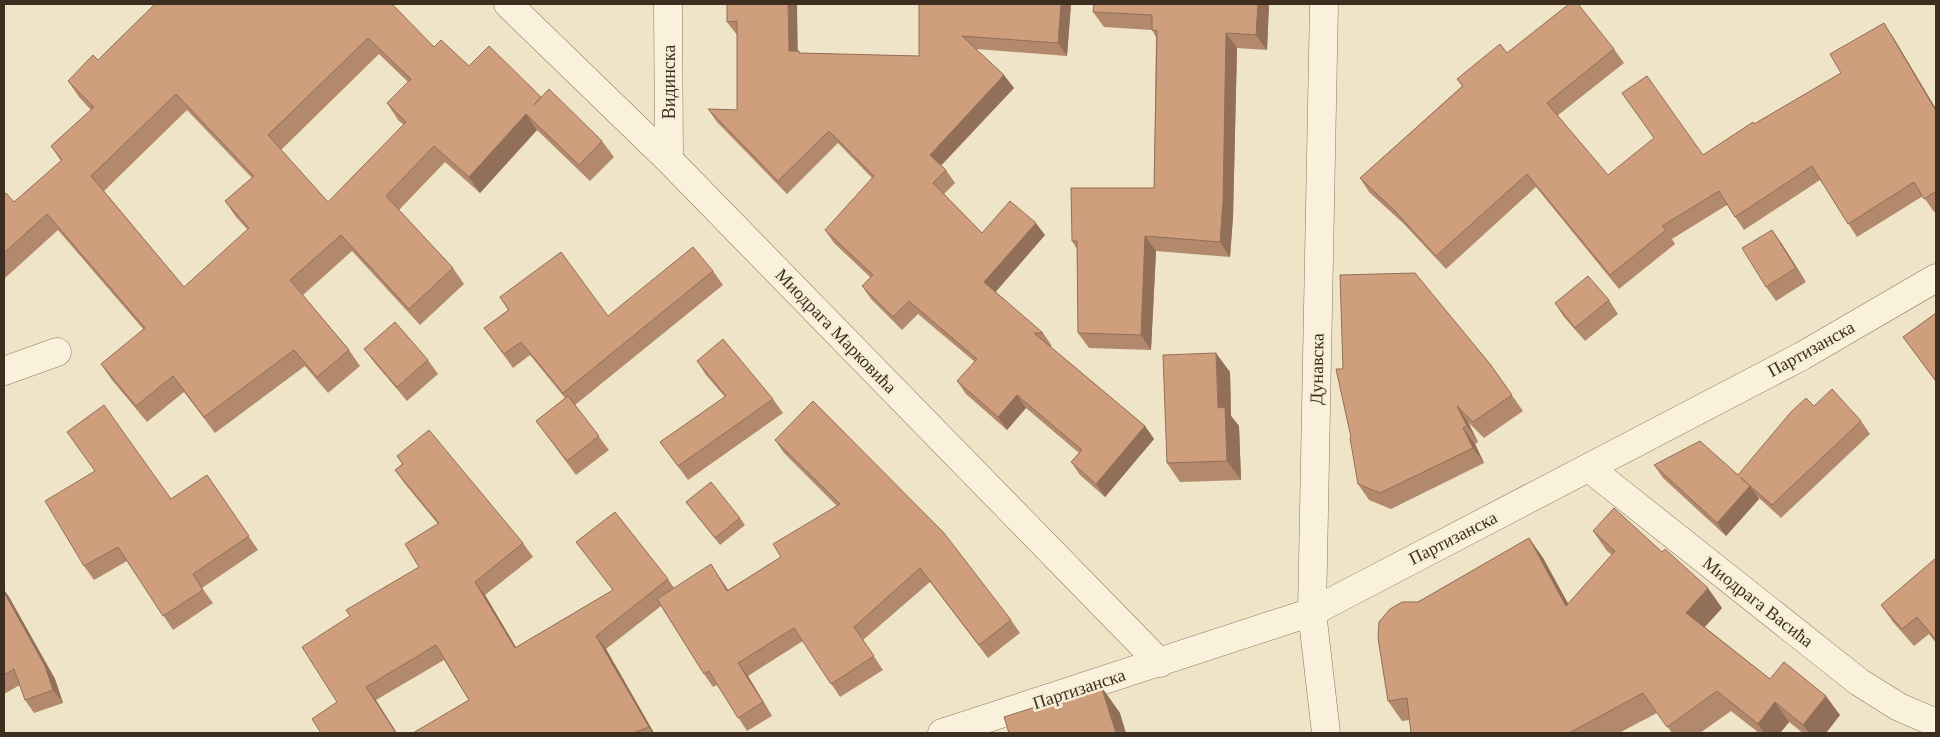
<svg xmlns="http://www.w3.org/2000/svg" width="1940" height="737" font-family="Georgia,serif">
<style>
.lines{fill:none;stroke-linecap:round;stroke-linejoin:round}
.minor-casing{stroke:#8d765c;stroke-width:29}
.tertiary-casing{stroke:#8d765c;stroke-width:29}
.minor{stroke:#faf1dc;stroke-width:28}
.tertiary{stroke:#faf1dc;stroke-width:28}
.wall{fill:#b2896c;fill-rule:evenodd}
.shaded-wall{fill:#916f58}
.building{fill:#cf9f7d;stroke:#916f58;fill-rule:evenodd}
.labels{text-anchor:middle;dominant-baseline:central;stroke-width:5;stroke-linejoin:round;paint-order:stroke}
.street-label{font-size:18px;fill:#3d2e20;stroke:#f7eed8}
</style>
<rect width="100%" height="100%" fill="#f0e4c8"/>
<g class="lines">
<g class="minor-casing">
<g id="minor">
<polyline points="508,4 669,160 1160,663"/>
<polyline points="668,4 669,160"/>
<polyline points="4,371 57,352"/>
<polyline points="1589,468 1859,682 1899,707 1936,723"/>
<polyline points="942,733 1312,612 1802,356 1936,278"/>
</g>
</g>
<g class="tertiary-casing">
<polyline id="tertiary" points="1324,4 1312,612 1326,733"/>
</g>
<use href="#minor" class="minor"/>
<use href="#tertiary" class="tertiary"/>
</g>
<g class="wall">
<path d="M155,4L434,47L469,66L541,97L602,141L614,157L590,181L537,130L480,193L445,162L399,210L453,268L464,284L420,325L352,251L303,295L349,350L360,366L328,393L305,366L215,433L184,392L147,422L112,380L101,364L144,330L58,230L4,279V195L14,202L61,161L51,146L91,110L79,97L68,81L98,60ZM379,54L408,82L387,103L398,120L404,125L328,202L281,150ZM187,110L252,178L225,201L236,217L248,230L184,287L104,191Z"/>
<polygon points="727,4 799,51 800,53 919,56 919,4 1071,4 1067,56 976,49 1014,88 941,166 946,170 955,183 944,194 982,233 1045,235 995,292 1043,333 1052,346 1050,346 1145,426 1154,439 1105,497 1080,475 1071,462 1079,453 1026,408 1007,430 966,394 957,381 975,362 918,314 902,330 871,299 862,286 871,278 834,243 825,230 872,178 838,143 787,194 717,122 708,109 737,110 737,35 727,22"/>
<polygon points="1094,4 1269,4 1267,50 1237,48 1233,217 1230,257 1156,251 1151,350 1089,348 1078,333 1077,249 1072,241 1154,188 1156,37 1152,30 1104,27 1093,12"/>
<polygon points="1893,37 1936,109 1936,210 1934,212 1923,196 1857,237 1820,180 1744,230 1727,205 1672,239 1675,244 1619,289 1536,187 1446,269 1404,224 1369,192 1360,178 1462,86 1457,79 1507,53 1614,49 1624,63 1557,116 1608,175 1703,155 1754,124 1841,73"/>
<polygon points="1772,230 1806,282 1776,301 1766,287"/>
<polygon points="713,271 723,285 575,405 609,450 576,475 536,421 565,398 530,355 513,368 484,328 508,310 500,297 608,316"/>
<polygon points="1609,300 1618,314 1585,341 1564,317 1555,303"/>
<polygon points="1936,313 1936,382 1903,337"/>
<polygon points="364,349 428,360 438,374 407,401 374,362"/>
<polygon points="697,361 773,399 783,413 688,480 660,442 725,397 706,375"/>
<polygon points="1490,364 1523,411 1484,438 1468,422 1478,442 1475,444 1484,463 1391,509 1369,500 1358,484 1351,437"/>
<polygon points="1230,372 1231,416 1239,426 1241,480 1180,482 1167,463"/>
<polygon points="1814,406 1861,421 1870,434 1781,518 1759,498 1759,499 1726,536 1663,478 1654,465 1738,475"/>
<polygon points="775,440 1011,620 1020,633 988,658 930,582 863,640 883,670 840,697 803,641 748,676 772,716 747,731 717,685 713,687 704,674 661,606 606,649 654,733 413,733 469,700 444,660 376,700 337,702 350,616 419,567 438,524 405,484 395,470 402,464 397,456 523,543 533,557 485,595 516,647 613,590 576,542 668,579 674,588 720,578 728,590 781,557 837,506 784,453"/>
<polygon points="207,475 258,550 202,588 213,603 173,630 127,561 94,580 84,566 171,499"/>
<polygon points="686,502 740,518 745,525 720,545"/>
<polygon points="1593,531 1722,608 1705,627 1770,679 1840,715 1826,733 1803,733 1789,722 1780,733 1759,733 1731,711 1700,733 1672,733 1657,713 1619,733 1411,733 1410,720 1402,721 1388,701 1418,602 1529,538 1543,558 1568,604 1612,555 1607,551"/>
<polygon points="1936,558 1936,643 1929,634 1914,646 1893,622 1881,605"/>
<polygon points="4,590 9,597 55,679 63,703 34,713 25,700 20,685 4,694"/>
</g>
<g class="shaded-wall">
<polygon points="788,4 797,4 798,64 789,51"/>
<polygon points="1061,4 1071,4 1067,56 1058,43"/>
<polygon points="1258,4 1269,4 1267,50 1256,35"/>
<polygon points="1884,23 1893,37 1936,109 1936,111"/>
<polygon points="1226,33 1237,48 1233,217 1230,257 1220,242"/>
<polygon points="1004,75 1014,88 939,167 930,155"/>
<polygon points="526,114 537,130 480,193 469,177"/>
<polygon points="1036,223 1045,235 993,295 984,282"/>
<polygon points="1772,230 1782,244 1806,282 1796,268"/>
<polygon points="1145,236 1156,251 1151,350 1141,335"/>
<polygon points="1216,353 1230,372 1231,416 1239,426 1241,480 1227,461 1218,408"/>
<polygon points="1017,395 1026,408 1007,430 998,417"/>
<polygon points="1457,406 1468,422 1478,442 1467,426"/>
<polygon points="1145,426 1154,439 1105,497 1096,484"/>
<polygon points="1463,428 1475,444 1484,463 1473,448"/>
<polygon points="1750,486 1759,499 1726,536 1717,523"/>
<polygon points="1529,538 1543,558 1580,625 1566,606"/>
<polygon points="711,564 720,578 737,604 727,591"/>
<polygon points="475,582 485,595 524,661 515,648"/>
<polygon points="1708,588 1722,608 1700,632 1686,613"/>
<polygon points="4,590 9,597 55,679 63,703 53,690 4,592"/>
<polygon points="596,636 606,649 654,733 653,733 649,727"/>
<polygon points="738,663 748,676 772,716 763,702"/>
<polygon points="1101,686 1120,713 1126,733 1116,733"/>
<polygon points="366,687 376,700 397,733 396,733"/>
<polygon points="1826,696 1840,715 1826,733 1809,733 1803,725"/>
<polygon points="1775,702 1789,722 1780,733 1764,733 1758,724"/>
</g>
<g class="building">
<path d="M155,4H392L434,47L441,40L469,66L489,46L541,97L534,105L549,89L602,141L579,165L526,114L469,177L434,146L386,196L453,268L409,309L341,235L290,280L349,350L317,377L294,350L204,417L173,376L136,406L101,364L145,328L47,214L4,253V195L6,193L14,202L62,160L51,146L94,107L68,81L93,55L98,60ZM368,38L411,79L387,103L406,122L328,202L268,135ZM176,94L254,176L225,201L249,228L184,287L91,176Z"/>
<polygon points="727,4 788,4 789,51 799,51 799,53 919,56 919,4 1061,4 1058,43 962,36 1004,75 930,155 946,170 933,183 982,233 1010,201 1036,223 984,282 1043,333 1034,333 1145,426 1096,484 1071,462 1082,450 1017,395 998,417 957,381 977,359 909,301 893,317 862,286 873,275 825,230 874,176 829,131 778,181 708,109 737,110 737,21 727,22"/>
<polygon points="1094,4 1258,4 1256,35 1226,33 1223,202 1220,242 1145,236 1141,335 1078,333 1077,241 1072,241 1071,188 1154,188 1157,31 1152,30 1152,15 1093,12"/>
<polygon points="1569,4 1578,4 1614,49 1547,103 1608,175 1654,138 1622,93 1647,76 1703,155 1753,122 1754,124 1841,73 1830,54 1884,23 1936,111 1936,191 1924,199 1914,182 1848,224 1812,166 1735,217 1719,191 1662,226 1666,230 1610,275 1527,174 1436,256 1395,211 1360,178 1463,86 1457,79 1500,44 1507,53"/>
<polygon points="1772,230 1796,268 1766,287 1742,248"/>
<polygon points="693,247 713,271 563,393 521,342 504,354 484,328 509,310 500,297 561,252 608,316"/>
<polygon points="1415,273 1490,364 1512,395 1473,422 1457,406 1467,426 1463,428 1473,448 1380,493 1358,484 1350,438 1351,437 1336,369 1343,369 1340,275"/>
<polygon points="1588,276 1609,300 1575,328 1555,303"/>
<polygon points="1936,313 1936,381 1903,337"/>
<polygon points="395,322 428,360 397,387 364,349"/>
<polygon points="723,339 773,399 678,466 660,442 726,396 697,361"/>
<polygon points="1216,353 1218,408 1225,407 1227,461 1167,463 1163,355"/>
<polygon points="1832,389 1861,421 1772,505 1740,477 1750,486 1717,523 1654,465 1700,441 1738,475 1791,412 1806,398 1814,406"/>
<polygon points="568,396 599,436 567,461 536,421"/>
<polygon points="813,401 944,533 1011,620 979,645 920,568 854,627 874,656 831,684 794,628 738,663 763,702 738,718 709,671 704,674 657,599 711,564 727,591 781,557 773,544 840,504 775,440"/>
<polygon points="104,405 171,499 207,475 249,536 193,574 203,590 163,616 118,547 84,566 45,501 95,471 67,432"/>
<polygon points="429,430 523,543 475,582 515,648 613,590 576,542 615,512 668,579 596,636 649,727 633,733 413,733 469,700 436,645 366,687 396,733 321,733 312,719 337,702 302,647 350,616 346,610 419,567 405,544 439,523 395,470 403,464 397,456"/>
<polygon points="711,482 740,518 715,538 686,502"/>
<polygon points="1614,508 1662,552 1665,549 1708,588 1686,613 1770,679 1784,662 1826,696 1803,725 1775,702 1758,724 1717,691 1667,727 1643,693 1569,733 1411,733 1407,698 1388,701 1378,638 1379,622 1390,609 1402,602 1418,602 1529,538 1566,606 1615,551 1593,531"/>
<polygon points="1936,558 1936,640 1917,617 1902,629 1881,605"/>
<polygon points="4,592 45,666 53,690 25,700 14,669 4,675"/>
<polygon points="1101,686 1116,733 1009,733 1004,717"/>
</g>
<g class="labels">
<g class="street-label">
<text transform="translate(669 82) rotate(-90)">Видинска</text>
<text transform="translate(836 331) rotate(46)">Миодрага Марковића</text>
<text transform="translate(1811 349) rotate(-29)">Партизанска</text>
<text transform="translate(1317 369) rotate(-89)">Дунавска</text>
<text transform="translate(1453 538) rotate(-27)">Партизанска</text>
<text transform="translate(1758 602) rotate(38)">Миодрага Васића</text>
<text transform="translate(1079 689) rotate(-18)">Партизанска</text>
</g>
</g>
<rect width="1940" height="737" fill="none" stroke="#3d2e20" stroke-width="10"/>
</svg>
